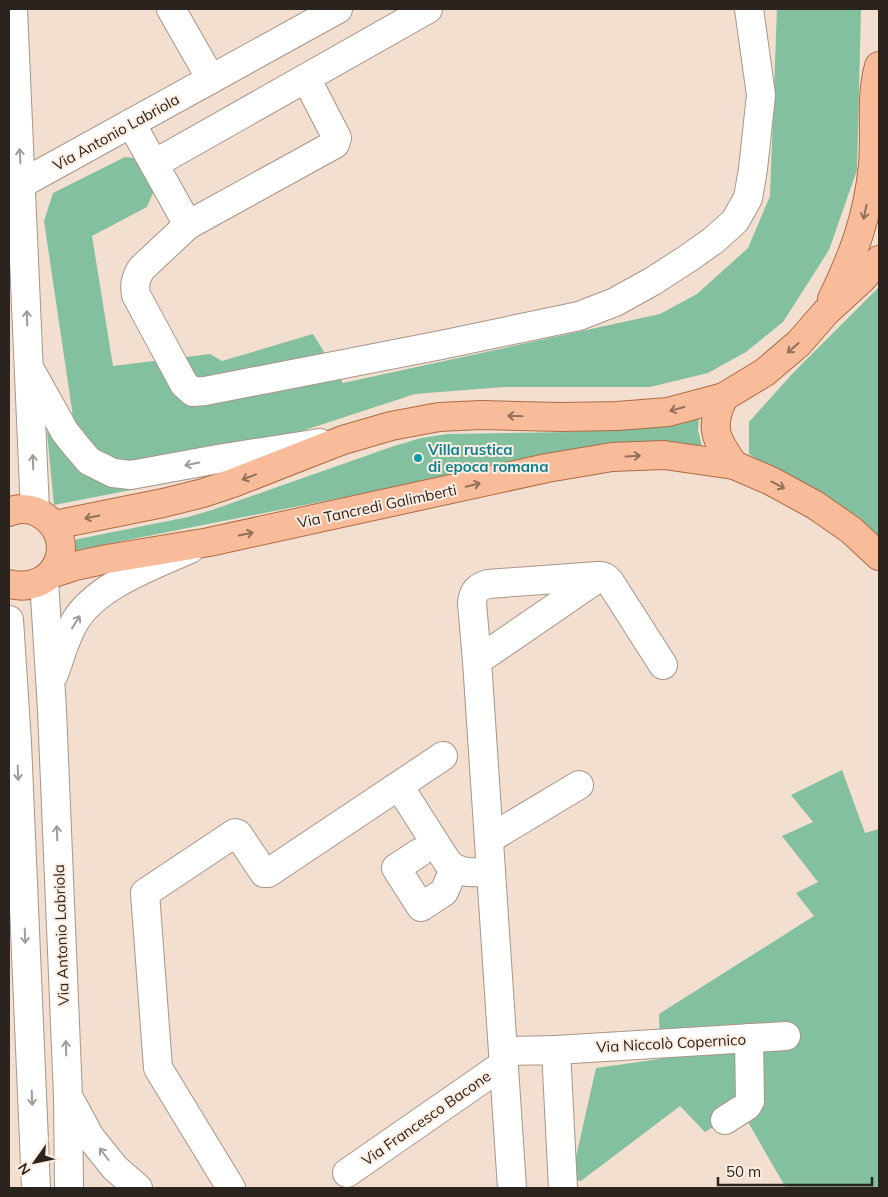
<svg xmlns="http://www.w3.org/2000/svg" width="888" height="1197" font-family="Mulish,sans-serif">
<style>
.green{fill:#83c09f}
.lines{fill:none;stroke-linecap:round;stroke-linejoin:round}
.minor-casing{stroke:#a89588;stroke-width:30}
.major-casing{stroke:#ae6a43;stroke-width:30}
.minor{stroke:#fff;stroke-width:28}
.major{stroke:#f9bc9a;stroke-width:28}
.oneway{stroke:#a09c9a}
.oneway2{stroke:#92705c}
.culture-dot{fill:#0f9aa8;stroke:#fdede1;stroke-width:2}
.labels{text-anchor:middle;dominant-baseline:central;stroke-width:4;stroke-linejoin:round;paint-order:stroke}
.street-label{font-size:15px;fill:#2b241e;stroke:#fdede1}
.culture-label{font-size:15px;font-weight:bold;fill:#0d838f;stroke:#fdede1;text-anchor:start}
</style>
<rect width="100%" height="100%" fill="#f3dfd0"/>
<g class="green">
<polygon points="777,9 861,9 857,170 829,250 783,322 746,352 708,373 650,387 503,387 415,394 305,430 239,469 54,505 47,432 75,430 44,221 53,193 125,157 141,159 153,193 147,207 92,236 113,366 210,354 222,361 313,334 343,383 660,314 697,294 748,248 770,196"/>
<polygon points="879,287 879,540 749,454 749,422 793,373"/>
<polygon points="699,418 698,430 702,446 662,441 629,442 598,447 77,550 72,547 72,542 78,539 188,517 212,510 391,447 421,438 448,434 571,432 651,427"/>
<polygon points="842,770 865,833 879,829 879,1188 786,1188 741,1110 705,1132 680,1106 581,1181 571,1179 596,1068 660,1059 659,1014 814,916 796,893 818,882 782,836 813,822 791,795"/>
</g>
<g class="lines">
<g class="minor-casing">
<g id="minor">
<polyline points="13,9 35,511"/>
<polyline points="171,9 211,79"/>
<path d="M306,78L337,138L335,144L188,225L141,269C136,278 134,284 136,295L184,384L193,392L205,391L441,345L579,316L615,302L653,281L687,259L714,240L735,221L748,198L753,169L761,95L749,9"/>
<polyline points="131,123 188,225"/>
<polyline points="154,164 428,9"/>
<polyline points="21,184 338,9"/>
<polyline points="32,373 65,432 77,447 89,461 113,473 131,475 218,459 320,443"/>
<polyline points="44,580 52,710 68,1096 69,1188"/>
<polyline points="9,620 17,743 36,1188"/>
<path d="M477,661L472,603C473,591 478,587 488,584L598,576L605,577L610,582L663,665"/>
<path d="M54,674C60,658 65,639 74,623C95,586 152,566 190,549"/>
<path d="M399,786L448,863C460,875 475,872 491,872"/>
<polyline points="489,839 579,785"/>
<polyline points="419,853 396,868 421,907 444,892 454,869"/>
<polyline points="556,1050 786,1036"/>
<polyline points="503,1051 556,1050 563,1188"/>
<polyline points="70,1100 90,1137 115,1168 138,1188"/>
<polyline points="725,1120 747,1106 750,1101 749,1038"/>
<polyline points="347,1173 504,1064"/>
<polyline points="231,1188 158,1068 145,893 235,833 238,834 264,873 268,873 443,756"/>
<polyline points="512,1188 477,661 601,576"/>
</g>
</g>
<g class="major-casing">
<g id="major">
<path d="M832,299C854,254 868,216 873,165C876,132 870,98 879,66"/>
<path d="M724,397C709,427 715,438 734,465"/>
<path d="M9,512C18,508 30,508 39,513C81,537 58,596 9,584"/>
<polyline points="54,525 163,503 203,493 233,483 343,440 391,426 439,417 481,415 561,417 617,416 668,412 724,397 765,372 799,343 826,312 861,280 879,260"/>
<polyline points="51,574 75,566 107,559 209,542 547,468 612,457 664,455 734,465 771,481 815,505 851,530 879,556"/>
</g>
</g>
<use href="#minor" class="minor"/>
<use href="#major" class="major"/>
</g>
<defs><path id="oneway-shaft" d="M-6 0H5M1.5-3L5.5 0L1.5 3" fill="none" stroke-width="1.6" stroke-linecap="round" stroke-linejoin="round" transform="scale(1.25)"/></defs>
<g class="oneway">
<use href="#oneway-shaft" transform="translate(20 156) rotate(-93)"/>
<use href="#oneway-shaft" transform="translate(27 318) rotate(-92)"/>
<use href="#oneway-shaft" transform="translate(33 462) rotate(-92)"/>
<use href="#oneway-shaft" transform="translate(192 464) rotate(169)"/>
<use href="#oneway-shaft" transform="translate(76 622) rotate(-58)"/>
<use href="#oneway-shaft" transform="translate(18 773) rotate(88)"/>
<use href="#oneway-shaft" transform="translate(57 833) rotate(-92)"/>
<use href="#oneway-shaft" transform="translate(25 936) rotate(88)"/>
<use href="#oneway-shaft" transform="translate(66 1048) rotate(-92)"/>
<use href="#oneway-shaft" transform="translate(32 1098) rotate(88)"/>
<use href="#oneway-shaft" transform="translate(104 1154) rotate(-127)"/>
</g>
<g class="oneway2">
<use href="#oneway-shaft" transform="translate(865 212) rotate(102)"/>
<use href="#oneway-shaft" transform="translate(793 348) rotate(139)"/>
<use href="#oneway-shaft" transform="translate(677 409) rotate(165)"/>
<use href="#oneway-shaft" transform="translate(515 416) rotate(-178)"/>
<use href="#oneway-shaft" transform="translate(633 456) rotate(-3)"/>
<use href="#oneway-shaft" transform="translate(249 477) rotate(159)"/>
<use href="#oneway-shaft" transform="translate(473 485) rotate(-13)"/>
<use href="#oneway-shaft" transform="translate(778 485) rotate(28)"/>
<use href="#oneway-shaft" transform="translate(92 517) rotate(169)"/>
<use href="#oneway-shaft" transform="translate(246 534) rotate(-12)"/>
</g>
<circle class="culture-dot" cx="418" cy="458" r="5"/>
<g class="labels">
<g class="street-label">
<text transform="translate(116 132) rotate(-29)">Via Antonio Labriola</text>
<text transform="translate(377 506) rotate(-12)">Via Tancredi Galimberti</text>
<text transform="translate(61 935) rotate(-92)">Via Antonio Labriola</text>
<text transform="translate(671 1043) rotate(-3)">Via Niccolò Copernico</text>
<text transform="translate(426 1118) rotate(-35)">Via Francesco Bacone</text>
</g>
<g class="culture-label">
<text x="428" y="449">Villa rustica<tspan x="428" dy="17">di epoca romana</tspan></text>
</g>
</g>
<rect width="888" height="1197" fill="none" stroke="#2b241e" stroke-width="20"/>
<g transform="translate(35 1162) rotate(237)" stroke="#fdede1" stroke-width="4" paint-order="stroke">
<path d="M0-4L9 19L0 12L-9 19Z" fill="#2b241e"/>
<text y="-8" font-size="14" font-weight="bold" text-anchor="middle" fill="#2b241e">N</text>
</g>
<path d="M718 1177v8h154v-8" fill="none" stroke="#2b241e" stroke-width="2.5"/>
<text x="726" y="1177" font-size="15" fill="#2b241e" stroke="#fdede1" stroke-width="4" paint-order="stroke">50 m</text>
</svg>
